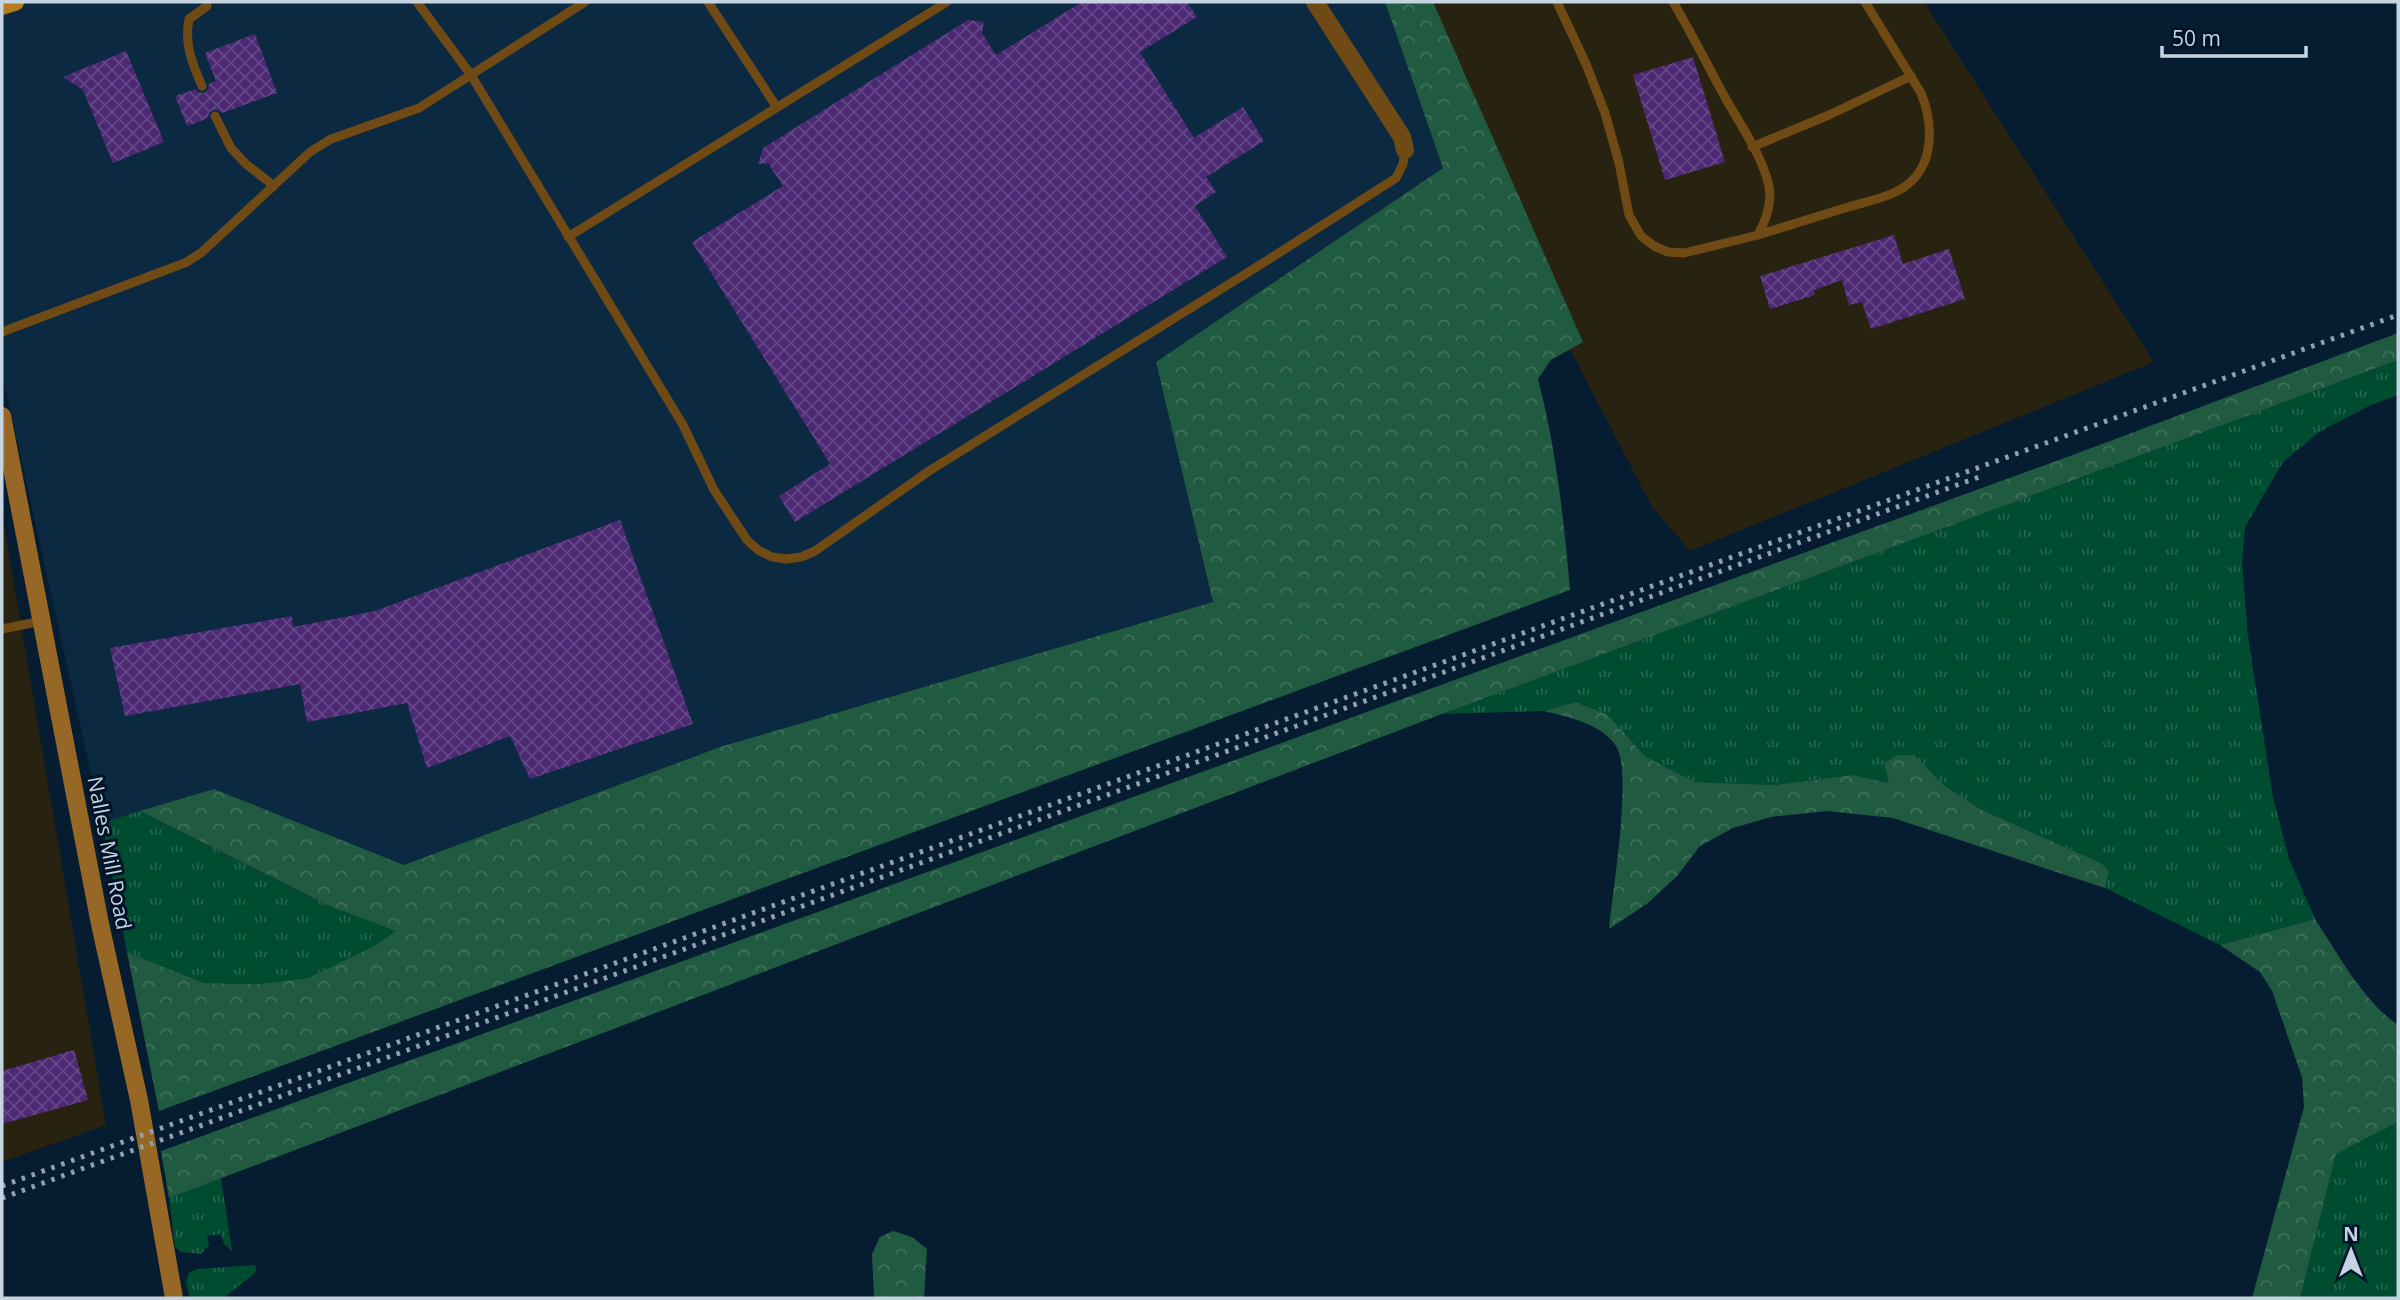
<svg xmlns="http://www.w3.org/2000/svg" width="2400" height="1300" font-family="'Open Sans',sans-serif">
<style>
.built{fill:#0c2942}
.industrial{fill:#282211}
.grass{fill:url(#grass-tufts)}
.forest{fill:url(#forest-crowns)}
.building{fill:url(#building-cross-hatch)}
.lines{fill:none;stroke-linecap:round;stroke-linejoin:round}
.lane{stroke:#6f4a15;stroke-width:9}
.street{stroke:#6f4a15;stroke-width:18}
.secondary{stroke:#966725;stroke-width:18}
.primary{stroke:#b87b1f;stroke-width:18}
.rail{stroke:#90a0b0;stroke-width:5;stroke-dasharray:3.5 7;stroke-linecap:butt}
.labels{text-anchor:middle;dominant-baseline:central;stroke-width:6;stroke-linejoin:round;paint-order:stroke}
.street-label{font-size:21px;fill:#c6d4e2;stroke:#001327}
</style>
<defs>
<pattern id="grass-tufts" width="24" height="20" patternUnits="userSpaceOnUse" patternTransform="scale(1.75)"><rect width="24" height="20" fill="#004c30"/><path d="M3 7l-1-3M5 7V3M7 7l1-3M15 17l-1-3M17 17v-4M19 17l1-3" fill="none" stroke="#24654e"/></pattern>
<pattern id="forest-crowns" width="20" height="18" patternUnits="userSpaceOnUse" patternTransform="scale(1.75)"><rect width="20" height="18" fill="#205a40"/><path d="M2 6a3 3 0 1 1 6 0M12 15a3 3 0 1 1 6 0" fill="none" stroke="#3f715b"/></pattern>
<pattern id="building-cross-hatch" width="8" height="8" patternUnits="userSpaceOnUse" patternTransform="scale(1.75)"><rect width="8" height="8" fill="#4d2974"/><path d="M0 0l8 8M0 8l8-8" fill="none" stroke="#654788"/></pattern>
</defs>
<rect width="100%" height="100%" fill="#061d31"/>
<polygon class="built" points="15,2 1385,2 1443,168 1156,362 1213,602 720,747 404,865 214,789 102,823 2,373 2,6"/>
<g class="industrial">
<polygon points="1389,2 1924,2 2154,362 1690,551 1652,507"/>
<polygon points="2,514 106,1125 2,1162"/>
</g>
<g class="grass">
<polygon points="2398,360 2398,395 2371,405 2319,432 2283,462 2245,527 2242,561 2248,637 2273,797 2289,859 2315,919 2220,945 2105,888 2109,871 2101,863 1982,810 1945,786 1914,755 1889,783 1852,775 1775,785 1695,782 1646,757 1607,714 1577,702 1544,711 1442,714"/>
<polygon points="140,811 332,907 397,931 374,946 308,978 257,984 204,983 127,952 102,823"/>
<polygon points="2398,1122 2398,1298 2300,1298 2336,1154"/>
<polygon points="221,1178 232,1251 224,1244 221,1234 207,1236 209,1245 201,1254 181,1252 175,1247 169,1198"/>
<polygon points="255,1265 256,1272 224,1298 190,1298 186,1282 189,1273 197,1269"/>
</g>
<g class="forest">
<path d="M1385,2H1433L1583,342L1551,360L1538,379C1556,448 1564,520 1570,590L159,1111L127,952L204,983L257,984L308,978L374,946L396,931L332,907L140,811L214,789L404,865L720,747L1213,602L1156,362L1443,168Z"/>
<polygon points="2398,333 2398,360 1442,714 169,1198 161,1151 2070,456"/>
<path d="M1576,702L1607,714L1646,757L1695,782L1775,785L1852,775L1889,783L1884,763L1898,755H1914L1945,786L1982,810L2101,863L2109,871L2105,888L1893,818L1827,811L1771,817L1733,828L1700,846L1677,876L1648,903L1609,929C1612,894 1633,772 1616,746C1602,724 1568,717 1544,711Z"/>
<path d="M2315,919C2339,955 2362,1000 2398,1025V1122L2336,1154L2300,1298H2252L2304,1107L2302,1077L2272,991L2260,972L2220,945Z"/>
<polygon points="893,1231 912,1237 927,1249 924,1298 874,1298 872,1254 880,1237"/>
</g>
<g class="building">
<polygon points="1082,2 1187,2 1197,17 1140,52 1194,138 1243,107 1264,141 1206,177 1216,192 1195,206 1227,257 795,522 779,496 830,464 692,242 783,186 768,163 758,164 763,148 968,20 984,22 982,33 996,55"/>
<polygon points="255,34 277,93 222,113 218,110 213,110 209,113 208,118 187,126 175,96 196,89 198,92 204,93 208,90 209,84 216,81 205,53"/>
<polygon points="126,51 164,142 113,163 83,90 63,77"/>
<polygon points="1693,57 1725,162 1665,180 1633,75"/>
<polygon points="1894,235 1903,264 1949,249 1965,299 1871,329 1862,302 1849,305 1842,280 1814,290 1815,295 1770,309 1760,276"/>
<polygon points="620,520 693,724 530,779 510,736 427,768 407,703 307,722 300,684 125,716 110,648 292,616 293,627 375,611"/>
<polygon points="74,1050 88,1100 2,1124 2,1071"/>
</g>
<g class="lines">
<g class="lane">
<polyline points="417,2 471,75 683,425 714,490 747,540 758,550 772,557 786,559 801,557 815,551 929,471 1263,263 1396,178 1403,164 1405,150"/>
<polyline points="708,2 776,106"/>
<path d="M1557,2L1586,64L1605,113L1619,163L1629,215L1641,236L1654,246L1668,252L1684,253L1758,235C1765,222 1770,209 1770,194C1768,165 1742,127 1727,101C1709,68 1692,34 1673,2"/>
<path d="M202,86C192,63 184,44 189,19L207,6"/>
<polyline points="215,116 231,148 246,164 274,186"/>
<polyline points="1752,147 1829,115 1911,76"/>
<path d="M1758,235C1787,226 1816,217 1845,208C1863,202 1885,199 1901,189C1935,169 1934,125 1921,93L1865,2"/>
<polyline points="568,237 947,2"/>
<polyline points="2,332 187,262 202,252 310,152 331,139 419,108 585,2"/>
<polyline points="2,629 42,621"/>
</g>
<polyline class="street" points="1315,2 1402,137 1405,150"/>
<polyline class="secondary" points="2,416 100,924 139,1100 174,1298"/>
<polyline class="primary" points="2,6 15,2"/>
<g class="rail">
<polyline points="2,1186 2398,315"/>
<polyline points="2,1198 1979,477"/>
</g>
</g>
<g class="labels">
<g class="street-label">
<text transform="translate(110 853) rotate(79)">Nalles Mill Road</text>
</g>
</g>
<rect width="2400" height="1300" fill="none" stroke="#c6d4e2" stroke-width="7"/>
<g transform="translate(2351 1251)" stroke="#001327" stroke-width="5" paint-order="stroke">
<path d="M0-5L12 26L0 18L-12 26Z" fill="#c6d4e2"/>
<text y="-10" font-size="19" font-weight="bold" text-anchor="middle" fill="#c6d4e2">N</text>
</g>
<path d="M2162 46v10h144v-10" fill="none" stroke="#c6d4e2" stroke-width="3.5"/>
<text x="2172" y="46" font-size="21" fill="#c6d4e2" stroke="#001327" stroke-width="5" paint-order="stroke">50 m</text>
</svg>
